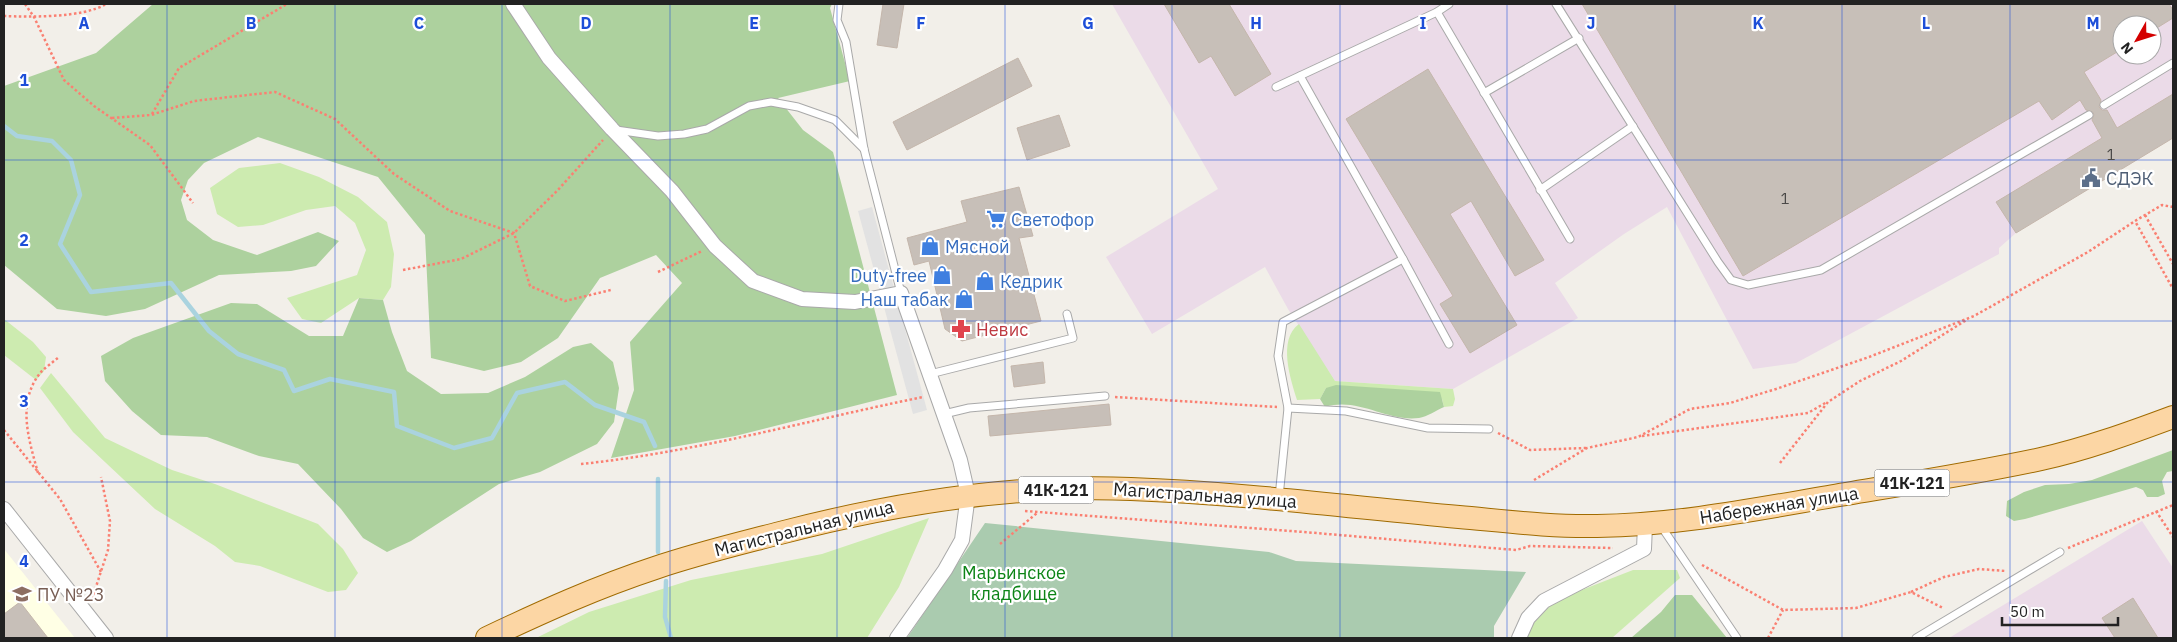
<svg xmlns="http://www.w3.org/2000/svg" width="2177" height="642" font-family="'IBM Plex Sans',sans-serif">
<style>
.industrial{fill:#ebdbe8;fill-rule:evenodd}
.education{fill:#ffffe5}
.grass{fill:#cdebb0}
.forest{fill:#add19e}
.cemetery{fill:#aacbaf}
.parking{fill:#e2e2e2}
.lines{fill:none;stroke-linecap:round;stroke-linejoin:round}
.stream{stroke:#aad3df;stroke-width:4.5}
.building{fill:#c7bfb8;stroke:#c4b6ab}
.service-casing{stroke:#a9a9a9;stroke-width:9}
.minor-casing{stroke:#a9a9a9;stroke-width:16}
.primary-casing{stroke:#a06b00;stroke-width:24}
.path{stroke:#fa8072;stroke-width:2.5;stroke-dasharray:2.5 2.5;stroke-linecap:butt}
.service{stroke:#fff;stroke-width:7}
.minor{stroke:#fff;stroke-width:14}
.primary{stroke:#fcd6a4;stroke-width:22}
.grid{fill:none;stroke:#1d4ed8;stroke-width:1;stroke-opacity:0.55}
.labels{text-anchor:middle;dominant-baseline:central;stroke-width:4.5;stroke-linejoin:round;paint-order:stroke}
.number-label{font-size:15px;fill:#4b4948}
.shield{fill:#fff;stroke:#646464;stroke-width:1}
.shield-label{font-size:16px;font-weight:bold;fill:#222}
.service-label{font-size:18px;fill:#4e5e75;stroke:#fff;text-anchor:start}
.shop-label{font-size:18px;fill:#366cbe;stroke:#fff;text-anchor:start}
.health-label{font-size:18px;fill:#be3a42;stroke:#fff;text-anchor:start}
.street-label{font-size:18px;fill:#222;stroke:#fff}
.park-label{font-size:18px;fill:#0c8416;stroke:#fff}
.education-label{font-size:18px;fill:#785e54;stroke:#fff;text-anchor:start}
.grid-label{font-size:16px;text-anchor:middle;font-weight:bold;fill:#1d4ed8;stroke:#fff;stroke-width:4.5;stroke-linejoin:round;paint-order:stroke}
</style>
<rect width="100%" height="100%" fill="#f2efe9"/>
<g class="industrial">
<path d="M1112,4H2173V138L2016,233L1999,248V254L1796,363L1753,369L1667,207L1624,234L1555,283L1578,318L1453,389L1335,381L1288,309L1265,267L1152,334L1106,257L1218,189ZM2122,25H2152V55H2122Z"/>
<polygon points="2142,521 2173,568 2173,638 1949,638"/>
</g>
<polygon class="education" points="4,549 75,638 4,638"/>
<g class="grass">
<polygon points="280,163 319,177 358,197 387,222 394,254 391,287 383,300 359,298 321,323 302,319 287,298 357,275 366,250 355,223 335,206 306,210 263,225 238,227 217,214 210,188 239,168"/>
<polygon points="4,319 33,342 46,357 44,371 36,380 4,355"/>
<path d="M1299,324L1335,381L1453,389L1455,399L1453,406L1444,407L1442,399L1326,388L1320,399L1297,400C1291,380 1277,340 1299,324Z"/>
<polygon points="51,373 105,438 172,470 215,484 318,524 343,549 358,573 346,590 328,592 260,566 235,562 215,546 155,509 73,432 40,388"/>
<polygon points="929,518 899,587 867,638 536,638 589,612 691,580 822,554"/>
<polygon points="1633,570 1677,570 1680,578 1612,638 1522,638 1522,635 1556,600"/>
</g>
<g class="forest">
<polygon points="153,4 832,4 830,8 850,81 778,98 803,130 833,152 897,395 735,436 611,458 634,390 630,342 682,283 656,255 600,278 558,338 521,362 484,371 431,358 425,235 378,177 258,137 204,163 188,180 181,200 187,220 213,240 257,255 318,232 339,241 316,266 291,271 219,275 145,309 106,316 57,309 4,265 4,86 96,53"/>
<polygon points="359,298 383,300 392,332 407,371 441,394 488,393 525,377 573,347 591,343 613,362 619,388 614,422 597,444 540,472 499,484 411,541 387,552 363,538 341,509 298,464 259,456 207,437 161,435 132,411 105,381 101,356 133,338 231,303 257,304 309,336 343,336"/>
<path d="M1336,385L1440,392L1444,407C1437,410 1427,417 1419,418C1386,422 1359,397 1325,407L1320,399L1326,388Z"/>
<polygon points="2173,450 2173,471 2167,472 2162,481 2165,494 2158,497 2147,497 2143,490 2136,487 2025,519 2014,521 2006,516 2007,501 2024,492 2045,485 2069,484 2092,480"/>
<polygon points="1675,595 1692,595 1727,638 1631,638 1661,612"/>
</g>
<polygon class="cemetery" points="985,523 1269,552 1296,561 1526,572 1494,626 1494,638 907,638"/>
<polygon class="parking" points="872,207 927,410 913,414 858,211"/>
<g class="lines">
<g class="stream">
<polyline points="4,126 17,136 52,141 71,160 80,195 60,244 91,292 171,283 209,331 238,354 284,370 294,391 330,379 394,392 397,426 454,448 492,438 517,393 565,382 595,405 644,422 655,446"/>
<polyline points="658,479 658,552"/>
<polyline points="666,581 665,617 671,638"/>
</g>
</g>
<g class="building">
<polygon points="883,4 904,4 897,48 877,45"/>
<polygon points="1164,4 1229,4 1271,74 1235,96 1211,56 1199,63"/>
<polygon points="1582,4 2169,4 2173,10 2173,18 2152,31 2152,25 2122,25 2122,49 2084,72 2101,100 2099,107 2102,110 2107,110 2117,128 2173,94 2173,138 2016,233 1996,202 2102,138 2092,120 2094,115 2093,112 2086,110 2080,100 2052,120 2039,101 1743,276"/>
<polygon points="1018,58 1032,86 907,150 893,122"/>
<polygon points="1428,69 1544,260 1515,276 1471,201 1450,214 1517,325 1470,353 1440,304 1453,296 1346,119"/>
<polygon points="1059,115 1070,146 1027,160 1017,128"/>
<polygon points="1019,187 1033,236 1019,238 1041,321 962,341 945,329 929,261 914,265 907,238 967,222 961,201"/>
<polygon points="1043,362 1045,383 1014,387 1011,366"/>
<polygon points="1109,404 1111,425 990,436 988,416"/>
<polygon points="2133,598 2158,638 2115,638 2102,618"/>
<polygon points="20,602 48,638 4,638 4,614"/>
</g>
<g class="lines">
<g class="service-casing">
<g id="service">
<polyline points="839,4 837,20 846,42 864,149 901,293"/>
<polyline points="1556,4 1718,262 1731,280 1748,285 1821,270 2089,115"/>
<polyline points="1437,12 1570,239"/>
<polyline points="1300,76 1403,259 1449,344"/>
<polyline points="1276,87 1437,12 1449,4"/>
<polyline points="1484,93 1579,38"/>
<polyline points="2104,105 2173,63"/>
<polyline points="616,130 658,136 684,134 707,129 749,106 771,102 798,107 835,120 864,149"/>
<polyline points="1540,190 1633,126"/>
<polyline points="930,374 1073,338 1067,314"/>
<polyline points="1288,408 1346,411 1428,428 1489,429"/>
<polyline points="944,414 969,408 1105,396"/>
<polyline points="1279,497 1288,408 1278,356 1283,322 1403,259"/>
<polyline points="1661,526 1737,638"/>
<polyline points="1916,638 2060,552"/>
</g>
</g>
<g class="minor-casing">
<g id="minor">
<polyline points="513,4 549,58 612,129 672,191 715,246 753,281 802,299 855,302 901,293 960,460 968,495 962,540 945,570 897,638"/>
<polyline points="4,509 106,638"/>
<polyline points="1519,638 1528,618 1544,601 1644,549 1645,525"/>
</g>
</g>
<g class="primary-casing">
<path id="primary" d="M487,638C542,612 597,587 655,568C696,554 738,544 780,533C895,503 1012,484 1131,489C1240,493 1349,507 1459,517C1504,521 1551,527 1597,526C1675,525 1752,510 1828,497C1899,485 1971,474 2041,459C2086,449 2130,433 2173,417"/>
</g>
<g class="path">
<polyline points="25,4 34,17 64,80 94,106 150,145 193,203"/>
<path d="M4,16C30,17 83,18 106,4"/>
<polyline points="152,114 179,68 287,4"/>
<polyline points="112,118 151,115 194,101 275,92 335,119 394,174 450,211 514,233 530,286 565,301 611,290"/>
<polyline points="2173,207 2162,205 2135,221 2173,289"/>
<polyline points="2145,215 2173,264"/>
<polyline points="403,270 461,259 514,233 557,191 603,140"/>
<polyline points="658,272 702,251"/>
<polyline points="1115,397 1277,407"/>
<polyline points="4,430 60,499 101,572"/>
<polyline points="1498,433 1530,450 1586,448"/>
<polyline points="1642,436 1808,413 1827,402"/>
<polyline points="1780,463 1828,402 1860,381 1901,361 1968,319"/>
<path d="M581,464C697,452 809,420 923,397"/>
<path d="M38,473C29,440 16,402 41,372C46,367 53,362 59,357"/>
<polyline points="1534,480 1587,448 1638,437 1690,409 1730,403 1776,389 1869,357 1974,316 2088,252 2135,221"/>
<polyline points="1025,511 1304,532 1516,550 1530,546 1613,548"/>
<polyline points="2156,511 2173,537"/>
<polyline points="1000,544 1037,513"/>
<polyline points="2068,548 2173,505"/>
<polyline points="1702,565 1783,610 1856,608 1911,592 1943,608"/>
<polyline points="1911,592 1944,577 1979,569 2006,571"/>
<polyline points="92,599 108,550 110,521 101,477"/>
<polyline points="1768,638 1783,610"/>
</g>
<use href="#service" class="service"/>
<use href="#minor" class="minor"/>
<use href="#primary" class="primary"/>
</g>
<path class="grid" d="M167,4V638M335,4V638M502,4V638M670,4V638M837,4V638M1005,4V638M1172,4V638M1340,4V638M1507,4V638M1675,4V638M1842,4V638M2010,4V638M4,160H2173M4,321H2173M4,482H2173"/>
<defs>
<g id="civic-bare" transform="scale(1.5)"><path d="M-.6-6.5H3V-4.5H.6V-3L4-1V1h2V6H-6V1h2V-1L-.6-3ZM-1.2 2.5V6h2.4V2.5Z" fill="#5c6f8a" stroke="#fff" stroke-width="2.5" paint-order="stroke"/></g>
<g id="supermarket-bare" transform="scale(1.5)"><path d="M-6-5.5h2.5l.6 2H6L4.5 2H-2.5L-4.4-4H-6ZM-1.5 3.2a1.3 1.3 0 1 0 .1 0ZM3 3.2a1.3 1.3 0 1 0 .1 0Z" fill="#3f7fe0" stroke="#fff" stroke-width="2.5" paint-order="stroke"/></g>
<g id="shop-bare" transform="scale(1.5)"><path d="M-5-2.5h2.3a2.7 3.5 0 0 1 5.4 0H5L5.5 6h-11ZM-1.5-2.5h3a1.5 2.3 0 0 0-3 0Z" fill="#3f7fe0" stroke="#fff" stroke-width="2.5" paint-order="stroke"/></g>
<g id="pharmacy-bare" transform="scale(1.5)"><path d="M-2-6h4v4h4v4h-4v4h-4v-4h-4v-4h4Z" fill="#e0444e" stroke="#fff" stroke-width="2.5" paint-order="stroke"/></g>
<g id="school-bare" transform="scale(1.5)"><path d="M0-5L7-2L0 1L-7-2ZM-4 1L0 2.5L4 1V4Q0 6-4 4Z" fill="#8d6e63" stroke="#fff" stroke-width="2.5" paint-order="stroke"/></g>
</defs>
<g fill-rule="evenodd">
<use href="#civic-bare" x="2091" y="178"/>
<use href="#supermarket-bare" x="996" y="219"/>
<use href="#shop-bare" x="930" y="246"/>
<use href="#shop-bare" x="942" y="275"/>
<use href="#shop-bare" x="985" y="281"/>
<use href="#shop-bare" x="964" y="299"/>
<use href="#pharmacy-bare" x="961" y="329"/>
<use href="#school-bare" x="22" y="594"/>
</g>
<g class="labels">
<g class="number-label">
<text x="2111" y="154">1</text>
<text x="1785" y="198">1</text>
</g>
<g class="shield">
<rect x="1874.5" y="469.5" width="75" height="27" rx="4"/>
<rect x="1018.5" y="476.5" width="75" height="27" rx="4"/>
</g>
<g class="shield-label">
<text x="1912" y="483">41К-121</text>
<text x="1056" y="490">41К-121</text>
</g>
<g class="service-label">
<text x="2106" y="178">СДЭК</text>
</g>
<g class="shop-label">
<text x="1011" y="219">Светофор</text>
<text x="945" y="246">Мясной</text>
<text x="927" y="275" text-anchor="end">Duty-free</text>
<text x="1000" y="281">Кедрик</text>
<text x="949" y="299" text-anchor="end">Наш табак</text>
</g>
<g class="health-label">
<text x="976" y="329">Невис</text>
</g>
<g class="street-label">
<text transform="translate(1205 495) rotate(4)">Магистральная улица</text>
<text transform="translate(1779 505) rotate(-9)">Набережная улица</text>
<text transform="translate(804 528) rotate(-14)">Магистральная улица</text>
</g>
<g class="park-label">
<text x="1014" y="572">Марьинское<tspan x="1014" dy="21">кладбище</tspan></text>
</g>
<g class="education-label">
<text x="37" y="594">ПУ №23</text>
</g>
</g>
<g class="grid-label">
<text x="84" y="29">A</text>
<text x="251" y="29">B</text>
<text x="419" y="29">C</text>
<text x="586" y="29">D</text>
<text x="754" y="29">E</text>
<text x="921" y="29">F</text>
<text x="1088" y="29">G</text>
<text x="1256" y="29">H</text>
<text x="1423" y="29">I</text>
<text x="1591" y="29">J</text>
<text x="1758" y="29">K</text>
<text x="1926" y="29">L</text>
<text x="2093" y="29">M</text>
<text x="24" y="86">1</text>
<text x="24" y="246">2</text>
<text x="24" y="407">3</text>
<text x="24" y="567">4</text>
</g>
<rect width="2177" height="642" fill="none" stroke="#222222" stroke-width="10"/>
<g transform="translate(2137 40) rotate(231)"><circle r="24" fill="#ffffff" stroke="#a7a7a7"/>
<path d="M0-4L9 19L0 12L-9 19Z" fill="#d40000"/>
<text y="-8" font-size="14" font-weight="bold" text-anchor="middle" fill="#222222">N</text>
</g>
<path d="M2002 617v8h116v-8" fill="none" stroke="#222222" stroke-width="2.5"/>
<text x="2010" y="617" font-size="15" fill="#222222" stroke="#ffffff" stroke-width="4" paint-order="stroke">50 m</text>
</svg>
